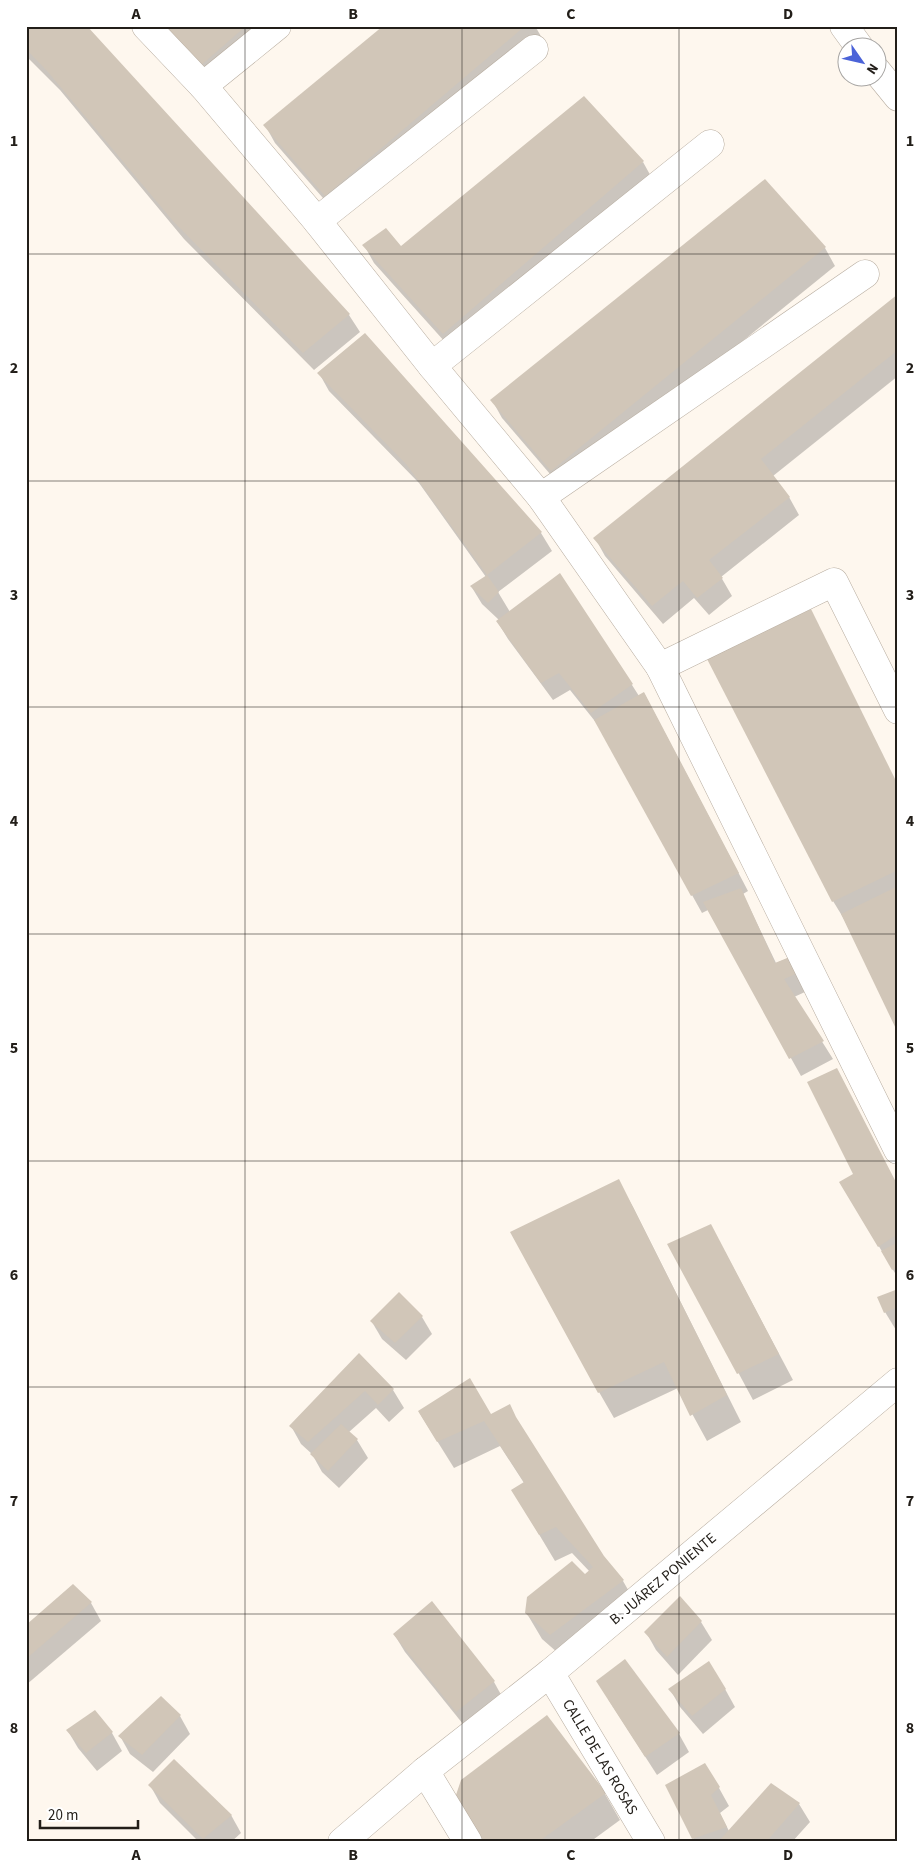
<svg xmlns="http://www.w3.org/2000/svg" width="924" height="1868" font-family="'Source Sans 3',sans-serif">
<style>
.shadow{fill:#0003}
.building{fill:#d1c6b8}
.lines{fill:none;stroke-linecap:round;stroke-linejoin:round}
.minor-casing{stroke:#b7ac9f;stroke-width:29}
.major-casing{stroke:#b7ac9f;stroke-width:29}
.minor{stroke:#fff;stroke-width:28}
.major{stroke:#fff;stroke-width:28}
.grid{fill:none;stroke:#221e19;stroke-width:1;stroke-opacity:0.55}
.labels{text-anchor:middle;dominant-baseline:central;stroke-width:5;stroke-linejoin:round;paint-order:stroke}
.street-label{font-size:15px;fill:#221e19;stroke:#fff}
.neatline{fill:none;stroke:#221e19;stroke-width:2}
.grid-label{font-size:16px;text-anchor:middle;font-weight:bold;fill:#221e19}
</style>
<rect width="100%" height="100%" fill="#fef7ee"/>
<g class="shadow">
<polygon points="26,26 85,26 349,315 360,332 314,370 184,239 60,90 26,56"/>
<polygon points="155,26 277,26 209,85"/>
<polygon points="385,26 535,26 542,38 336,213 275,143 265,125"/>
<polygon points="643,162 653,180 454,352 374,263 364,245 401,248"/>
<polygon points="765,181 825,248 835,266 562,488 502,418 492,400"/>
<polygon points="898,296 898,376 773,476 789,497 799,515 721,577 732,596 709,615 694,598 663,624 605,556 595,538"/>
<polygon points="365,335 541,533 552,551 498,592 510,612 632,685 639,696 644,693 748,891 743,894 776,963 796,955 816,987 794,997 833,1059 801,1076 708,910 702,913 692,895 598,725 570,690 553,700 508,639 497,621 499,620 482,604 471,586 486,577 419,483 329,391 319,373"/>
<polygon points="898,785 898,1030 844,919 833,901"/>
<polygon points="618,1181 633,1207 741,1422 707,1441 678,1388 614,1418 599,1392"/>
<polygon points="898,1186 898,1278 851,1200"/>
<polygon points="669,1244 725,1252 793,1380 753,1400"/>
<polygon points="898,1290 898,1329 896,1330 885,1312"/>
<polygon points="422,1317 432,1334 406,1360 382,1339 372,1322"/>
<polygon points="359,1355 393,1390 404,1408 389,1422 376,1408 349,1432 357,1440 368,1458 339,1488 322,1472 312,1454 301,1444 291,1426"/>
<polygon points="419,1412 490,1415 524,1432 603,1557 623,1581 638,1607 566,1660 542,1639 526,1612 590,1572 572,1553 555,1561 528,1516 524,1483 500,1446 454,1468"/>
<polygon points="73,1585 91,1603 101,1621 26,1685 26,1627"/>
<polygon points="679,1598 701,1622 712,1640 678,1675 656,1650 646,1632"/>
<polygon points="394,1634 494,1682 504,1700 467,1729 405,1652"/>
<polygon points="625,1661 679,1734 689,1752 657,1775 608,1699"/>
<polygon points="670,1689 725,1689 735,1707 703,1734 680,1707"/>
<polygon points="161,1697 180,1716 190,1734 153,1772 130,1754 120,1736"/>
<polygon points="95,1712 112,1733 122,1751 97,1771 78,1748 68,1731"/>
<polygon points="547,1717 605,1794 620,1820 590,1842 482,1842 471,1827"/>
<polygon points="150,1785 231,1815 241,1833 231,1842 199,1842 160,1803"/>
<polygon points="771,1785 799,1804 810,1822 792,1842 695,1842 667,1786 719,1788 729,1806 720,1813 729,1831"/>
</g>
<g class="building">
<polygon points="26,26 87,26 350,314 303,353 173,221 48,72 26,49"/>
<polygon points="160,26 246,26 198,68"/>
<polygon points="383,26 525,26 325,196 263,125"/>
<polygon points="584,96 644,161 443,334 362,245 386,228 401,246"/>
<polygon points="765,179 826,247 551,471 490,400"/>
<polygon points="898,294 898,350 761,459 790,497 709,560 723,578 697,598 683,581 652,606 593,538"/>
<polygon points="365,333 542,532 487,575 407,465 317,373"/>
<polygon points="560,573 633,684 591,713 559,673 541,683 496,621"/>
<polygon points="487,575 499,592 488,603 470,586"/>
<polygon points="811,609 898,785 898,870 832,902 707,659"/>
<polygon points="644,692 739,873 691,896 594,720"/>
<polygon points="898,886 898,1033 841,914"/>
<polygon points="741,888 775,963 797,954 807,969 784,979 824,1041 789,1059 703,902"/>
<polygon points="837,1068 898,1186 898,1234 878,1247 839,1182 853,1174 807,1082"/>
<polygon points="619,1179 727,1395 690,1416 664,1362 598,1393 510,1232"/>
<polygon points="711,1224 779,1354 737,1374 667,1244"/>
<polygon points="898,1242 898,1267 892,1270 881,1251"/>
<polygon points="898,1289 898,1307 884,1313 877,1297"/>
<polygon points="399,1292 423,1316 395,1343 370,1321"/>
<polygon points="359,1353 394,1389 378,1405 365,1391 308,1442 289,1426"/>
<polygon points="470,1378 491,1414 510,1404 516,1417 604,1556 624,1580 550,1635 525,1613 527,1597 572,1561 585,1574 593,1567 556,1527 539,1535 511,1490 524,1482 484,1421 437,1442 418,1411"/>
<polygon points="341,1424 358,1439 328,1471 310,1454"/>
<polygon points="73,1584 92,1602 26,1659 26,1625"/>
<polygon points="680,1596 702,1621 667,1657 644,1632"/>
<polygon points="432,1601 495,1681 456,1712 393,1634"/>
<polygon points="625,1659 680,1733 645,1757 596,1681"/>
<polygon points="709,1661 726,1689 692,1716 668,1689"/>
<polygon points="161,1696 181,1715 142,1755 118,1736"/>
<polygon points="95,1710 113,1732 86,1753 66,1730"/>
<polygon points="547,1715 606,1793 538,1842 485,1842 454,1801 461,1780"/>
<polygon points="174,1759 232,1815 203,1839 148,1785"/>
<polygon points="705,1763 720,1787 711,1795 727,1827 692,1839 665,1785"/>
<polygon points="771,1783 800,1803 766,1842 718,1842"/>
</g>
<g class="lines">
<g class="minor-casing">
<g id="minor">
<polyline points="146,26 203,86 317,221 432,366 541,497 660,667 898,1150"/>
<polyline points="203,86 277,26"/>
<polyline points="317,221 534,49"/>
<polyline points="432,366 710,144"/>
<polyline points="541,497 865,274"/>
<polyline points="660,667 834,582 898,710"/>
<polyline points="550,1673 651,1842"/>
<polyline points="425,1771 468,1842"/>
<polyline points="342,1842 425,1771 550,1673 898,1382"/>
</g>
</g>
<g class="major-casing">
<g id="major">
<polyline points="844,26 860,48"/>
<polyline points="876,70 898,97"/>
</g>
</g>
<use href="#minor" class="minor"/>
<use href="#major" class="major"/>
</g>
<path class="grid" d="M245,26V1842M462,26V1842M679,26V1842M26,254H898M26,481H898M26,707H898M26,934H898M26,1161H898M26,1387H898M26,1614H898"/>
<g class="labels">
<g class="street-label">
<text transform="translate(663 1579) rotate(-40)">B. JUÁREZ PONIENTE</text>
<text transform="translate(600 1757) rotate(59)">CALLE DE LAS ROSAS</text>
</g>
</g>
<rect width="924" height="1868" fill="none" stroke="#ffffff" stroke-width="55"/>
<g transform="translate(862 62) rotate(124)"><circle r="24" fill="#ffffff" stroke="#a7a5a3"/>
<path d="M0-4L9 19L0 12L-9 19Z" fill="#4b63d8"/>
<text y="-8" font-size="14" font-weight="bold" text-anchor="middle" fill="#221e19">N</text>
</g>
<path d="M40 1820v8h98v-8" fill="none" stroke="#221e19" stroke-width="2.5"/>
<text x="48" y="1820" font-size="15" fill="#221e19" stroke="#ffffff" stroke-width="4" paint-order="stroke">20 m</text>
<rect x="28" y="28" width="868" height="1812" class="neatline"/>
<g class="grid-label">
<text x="136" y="19">A</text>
<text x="353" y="19">B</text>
<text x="571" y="19">C</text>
<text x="788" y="19">D</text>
<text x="14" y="146">1</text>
<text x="910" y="146">1</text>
<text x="14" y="373">2</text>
<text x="910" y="373">2</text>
<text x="14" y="600">3</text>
<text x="910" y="600">3</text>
<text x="14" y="826">4</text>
<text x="910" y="826">4</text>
<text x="14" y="1053">5</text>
<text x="910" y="1053">5</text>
<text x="14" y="1280">6</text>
<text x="910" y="1280">6</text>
<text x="14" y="1506">7</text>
<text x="910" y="1506">7</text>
<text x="14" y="1733">8</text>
<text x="910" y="1733">8</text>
<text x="136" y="1860">A</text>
<text x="353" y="1860">B</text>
<text x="571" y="1860">C</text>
<text x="788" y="1860">D</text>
</g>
</svg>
